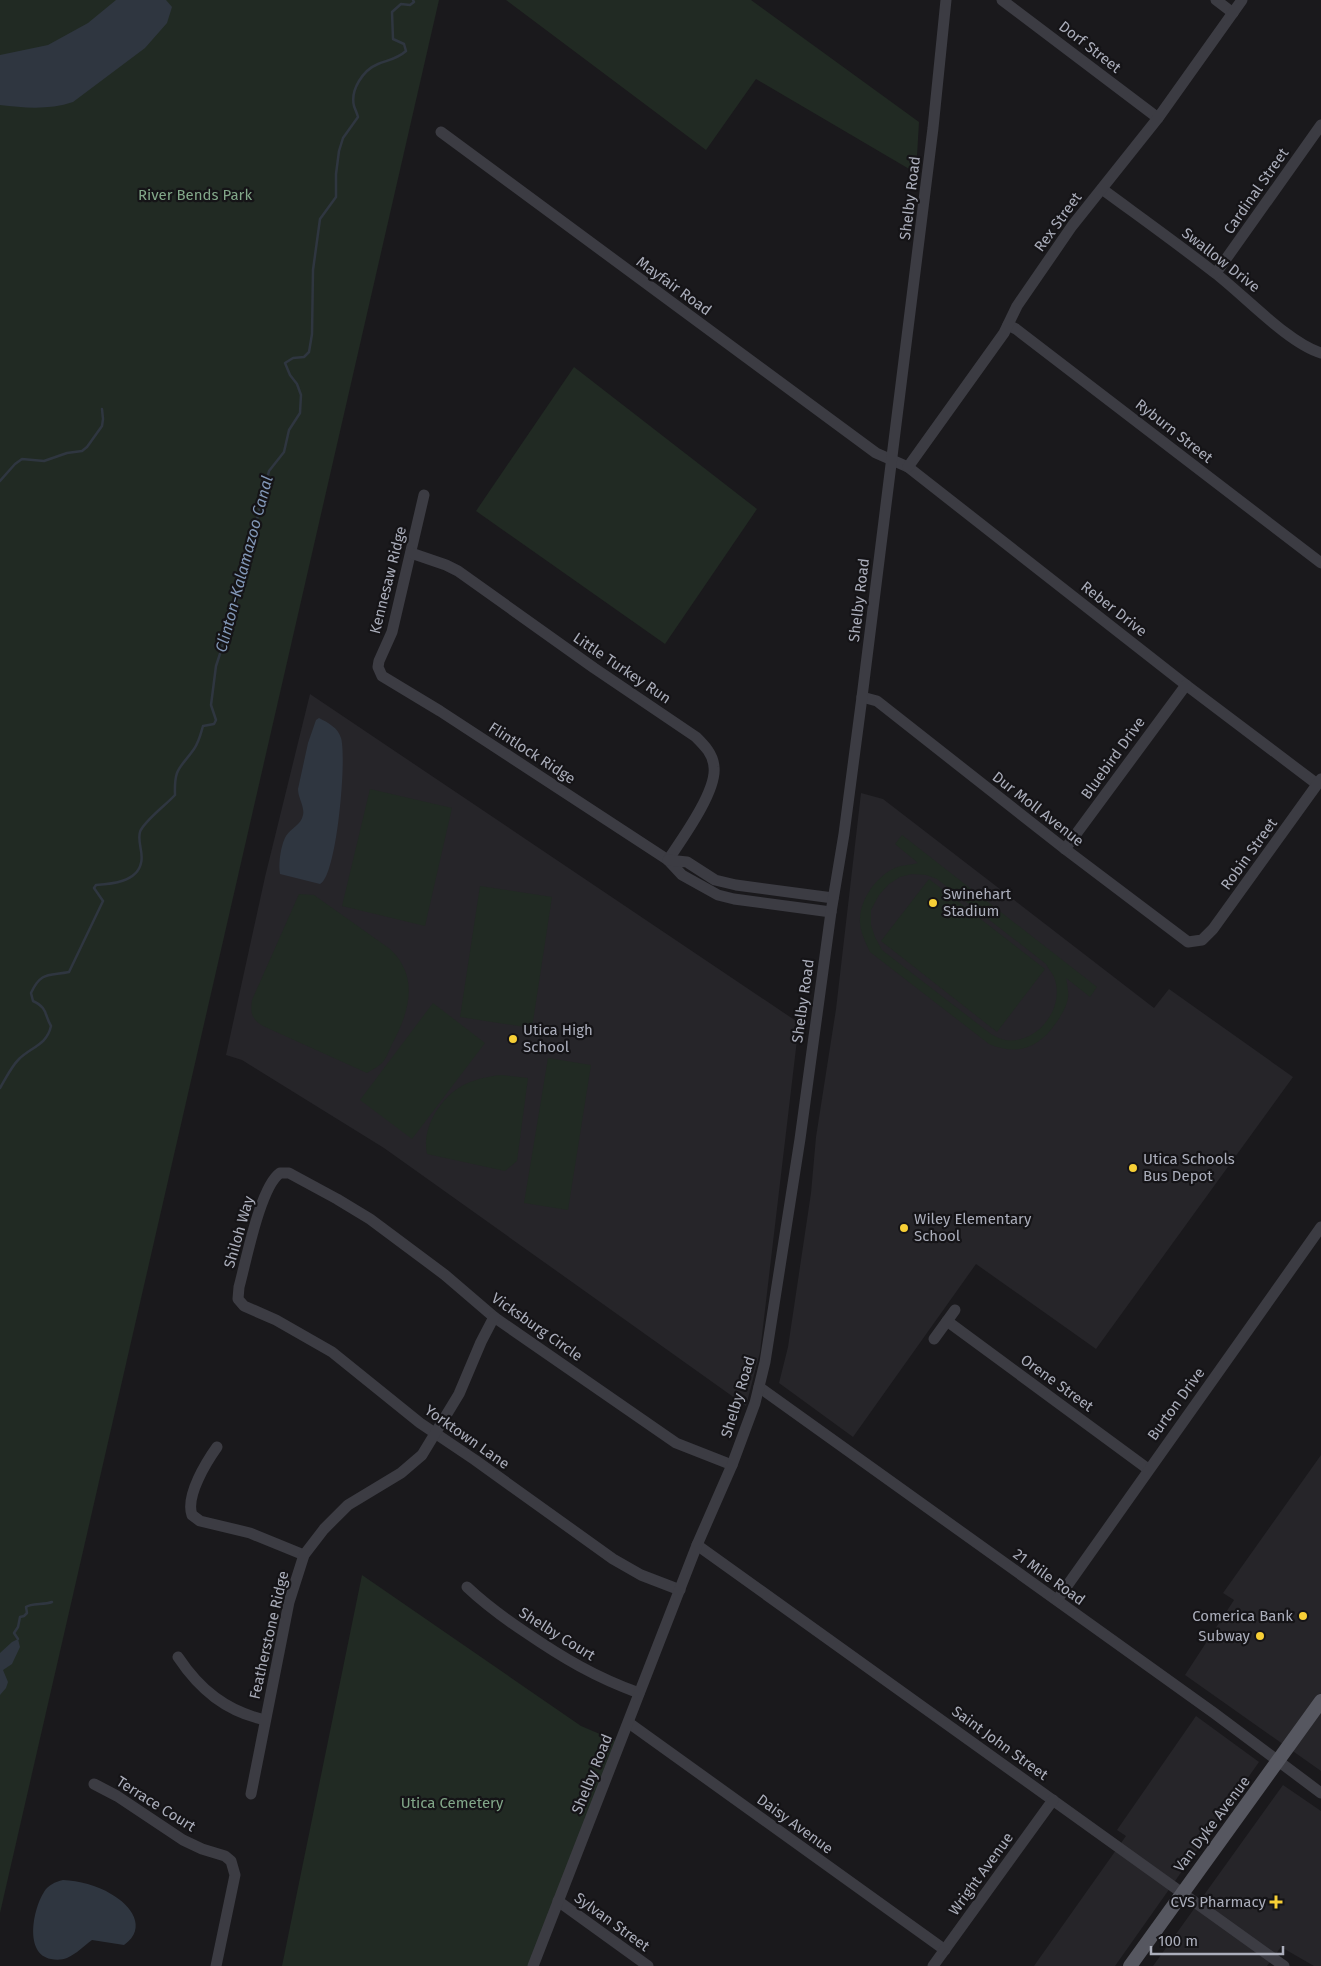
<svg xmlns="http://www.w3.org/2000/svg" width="1321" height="1966" font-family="'Fira Sans',sans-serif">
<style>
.built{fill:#262529}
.green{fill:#212a23;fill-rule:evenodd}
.water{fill:#2f3640}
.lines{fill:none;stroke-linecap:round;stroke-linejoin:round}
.stream{stroke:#2f3640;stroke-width:2.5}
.minor{stroke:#3c3c43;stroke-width:11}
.major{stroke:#565760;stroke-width:14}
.poi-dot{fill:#f7cf36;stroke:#151417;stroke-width:2}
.labels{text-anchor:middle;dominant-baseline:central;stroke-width:4.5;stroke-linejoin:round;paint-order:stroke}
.street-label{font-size:15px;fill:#abaebb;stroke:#151417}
.park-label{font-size:15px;fill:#82a789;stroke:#151417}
.poi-label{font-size:15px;fill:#abaebb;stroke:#151417;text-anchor:start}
.water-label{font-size:16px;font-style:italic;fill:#8297b7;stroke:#151417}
</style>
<rect width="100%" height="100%" fill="#1a191c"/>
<g class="built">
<polygon points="310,694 799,1023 760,1352 746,1406 384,1148 242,1060 226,1055 265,877"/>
<polygon points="861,793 883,799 1154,1008 1169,989 1293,1077 1096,1349 976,1264 853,1437 779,1383 788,1347 811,1193 816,1137 836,1009"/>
<polygon points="1321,1455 1321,1771 1185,1675 1234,1600 1223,1593"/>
<polygon points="1196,1716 1259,1762 1115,1966 1034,1966 1126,1836 1117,1830"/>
<polygon points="1283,1785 1321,1811 1321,1966 1314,1966 1281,1947 1267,1966 1153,1966"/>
</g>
<g class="green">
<polygon points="0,0 439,0 0,1913"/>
<polygon points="506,0 751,0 919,122 916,173 756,79 706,150"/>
<polygon points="574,367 757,509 665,644 476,511"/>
<polygon points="370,789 452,808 425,926 342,906"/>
<path d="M902,835L1097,987L1090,997L1066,978C1067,984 1069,992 1068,998C1067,1006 1061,1016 1056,1023C1039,1048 1017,1056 989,1044L870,952C865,941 859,930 860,918C861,899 875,879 891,870C899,865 910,865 918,863L895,844ZM912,874L926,875L937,879L1046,964C1048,968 1052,973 1054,977C1066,1008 1037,1045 1005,1040C1000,1039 995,1036 991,1034L882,950L875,937L871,925V910L879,895L889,884L900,877Z"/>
<polygon points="929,879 1045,969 997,1032 881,941"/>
<polygon points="480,886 552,897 532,1028 460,1017"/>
<path d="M299,894L314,895L390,949C420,977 409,1013 392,1044C389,1050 387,1057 383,1062C379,1066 372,1070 367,1073L263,1026C252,1019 250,1014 252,1000Z"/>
<polygon points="433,1003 485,1043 412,1139 360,1100"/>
<polygon points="548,1058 591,1065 568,1210 524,1203"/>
<path d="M501,1075L528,1078L517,1161L505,1171L427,1154C422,1131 436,1106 453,1092C466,1081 484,1077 501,1075Z"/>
<polygon points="362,1575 581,1726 621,1743 533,1966 282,1966"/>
</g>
<g class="water">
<path d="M116,0H166L172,7L167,23L145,48L73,102C49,110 25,108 0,105V55L48,45L88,23Z"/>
<path d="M319,718C329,723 338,728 341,738C347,757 337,877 320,884L280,874C278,864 281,844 286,836C291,828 301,825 303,815C305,807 298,798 298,789L308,743L316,720Z"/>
<polygon points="18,1639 20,1647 12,1664 3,1670 8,1682 6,1688 0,1695 0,1653 12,1642"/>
<path d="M63,1880C79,1881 97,1885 111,1894C131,1905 148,1928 124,1945L92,1940C84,1946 76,1954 67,1958C62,1960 56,1960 51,1959C24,1954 33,1909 44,1892C48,1885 55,1882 63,1880Z"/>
</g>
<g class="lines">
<g class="stream">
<polyline points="0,481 15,464 22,459 44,461 67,453 82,451 87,447 102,426 103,419 102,409"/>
<path d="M0,1088C6,1078 11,1067 19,1059C31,1047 47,1045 51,1026C44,1014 48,1008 33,1001L31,993C41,971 49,976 69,972L103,901L94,888L96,885C111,884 137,882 141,863C144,853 137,842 140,832C143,822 167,804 175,795C174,767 180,769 194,749C199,742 201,733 203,726L214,724L216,720L211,705L216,666L235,608L269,471L284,452L289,430L300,413L301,395L297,384L290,375L285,363L293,358L304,357L309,352L312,334L313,270L320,219L336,197V174L339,151L343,138L358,117C357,113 355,109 354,106C350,90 363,70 378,64C388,60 397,59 406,51L404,44L393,39L392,12L401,4L410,5L414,2L413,0"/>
<path d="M18,1639L14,1633L18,1627L20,1617L24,1616L27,1613L26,1607C31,1603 44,1605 52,1602"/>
</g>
<g class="minor">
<polyline points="1002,0 1158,118"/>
<polyline points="1216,0 1233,13"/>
<polyline points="441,132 876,453 908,467 1186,685 1317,784"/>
<path d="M1102,189C1140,217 1178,244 1215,273C1244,295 1288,343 1321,353"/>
<polyline points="1216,273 1321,125"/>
<polyline points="1008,325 1016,329 1321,563"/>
<polyline points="908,467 1004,333 1017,306 1072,226 1158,118 1242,0"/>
<polyline points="424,495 392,632 379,661 378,667 382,676 440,711 668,860 682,875 718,895 734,899 831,912"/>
<path d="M411,553L446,565L458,571L594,668L696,737C705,746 713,754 714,767C717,791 682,839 668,860"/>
<polyline points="862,697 877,701 1065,849 1188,942 1202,940 1213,929 1321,779"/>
<polyline points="1065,849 1186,685"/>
<polyline points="668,860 687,862 715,880 736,885 833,898"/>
<polyline points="947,1321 1148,1469"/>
<polyline points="934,1339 955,1310"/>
<polyline points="759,1387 1214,1713 1321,1793"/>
<path d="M217,1447C207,1461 185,1496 192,1515L200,1521L250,1533L304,1555"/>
<polyline points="697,1545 1284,1966"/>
<path d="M467,1587C485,1604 504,1618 525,1632C563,1658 595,1677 639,1693"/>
<path d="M680,1590L641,1575L613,1559L475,1460L420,1423L332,1352L276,1320L244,1306L238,1299L239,1287C246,1262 260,1187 280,1173H289L337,1199L370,1219L445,1275L494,1317L676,1443L732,1465"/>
<polyline points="1057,1600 1321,1227"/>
<path d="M178,1657C200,1690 226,1711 265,1720"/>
<polyline points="629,1723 945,1950"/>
<polyline points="94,1784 117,1796 183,1840 202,1849 225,1856 231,1861 235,1875 216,1966"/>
<polyline points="251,1794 289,1602 304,1555 324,1529 348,1505 401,1473 422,1455 459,1394 481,1342 494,1317"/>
<polyline points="558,1901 648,1966"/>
<polyline points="533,1966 697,1545 732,1465 755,1403 765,1362 800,1139 831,912 844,834 862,697 933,128 946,0"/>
<polyline points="933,1966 1053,1800"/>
</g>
<polyline class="major" points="1130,1966 1321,1701"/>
</g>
<g class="poi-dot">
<circle cx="933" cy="903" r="5"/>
<circle cx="513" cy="1039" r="5"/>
<circle cx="1133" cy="1168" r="5"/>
<circle cx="904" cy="1228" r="5"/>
<circle cx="1303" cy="1616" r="5"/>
<circle cx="1260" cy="1636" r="5"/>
<path d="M1273.5 1894.5h5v5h5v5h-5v5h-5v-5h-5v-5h5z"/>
</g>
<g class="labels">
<g class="street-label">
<text transform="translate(1090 47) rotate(38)">Dorf Street</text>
<text transform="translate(1256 191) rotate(-55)">Cardinal Street</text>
<text transform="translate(910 198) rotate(-83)">Shelby Road</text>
<text transform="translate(1058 222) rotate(-54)">Rex Street</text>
<text transform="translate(1221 260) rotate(38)">Swallow Drive</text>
<text transform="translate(674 286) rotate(36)">Mayfair Road</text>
<text transform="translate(1174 431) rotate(38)">Ryburn Street</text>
<text transform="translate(388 580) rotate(-76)">Kennesaw Ridge</text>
<text transform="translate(859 600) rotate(-83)">Shelby Road</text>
<text transform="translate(1114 609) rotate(38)">Reber Drive</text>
<text transform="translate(622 668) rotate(34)">Little Turkey Run</text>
<text transform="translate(532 753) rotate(33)">Flintlock Ridge</text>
<text transform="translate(1113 758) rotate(-54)">Bluebird Drive</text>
<text transform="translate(1038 809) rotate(38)">Dur Moll Avenue</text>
<text transform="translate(1249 854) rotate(-54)">Robin Street</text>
<text transform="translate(803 1001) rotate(-82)">Shelby Road</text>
<text transform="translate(239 1232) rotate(-74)">Shiloh Way</text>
<text transform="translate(537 1327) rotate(35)">Vicksburg Circle</text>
<text transform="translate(1057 1383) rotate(36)">Orene Street</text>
<text transform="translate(738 1397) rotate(-73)">Shelby Road</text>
<text transform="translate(1176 1404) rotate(-54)">Burton Drive</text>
<text transform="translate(467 1437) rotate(35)">Yorktown Lane</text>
<text transform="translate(1049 1577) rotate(36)">21 Mile Road</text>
<text transform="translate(557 1634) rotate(32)">Shelby Court</text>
<text transform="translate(269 1635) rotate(-77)">Featherstone Ridge</text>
<text transform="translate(1000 1743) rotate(36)">Saint John Street</text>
<text transform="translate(592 1774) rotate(-68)">Shelby Road</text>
<text transform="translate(156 1804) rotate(32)">Terrace Court</text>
<text transform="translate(795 1824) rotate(36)">Daisy Avenue</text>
<text transform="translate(1212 1824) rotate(-53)">Van Dyke Avenue</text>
<text transform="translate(981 1874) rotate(-54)">Wright Avenue</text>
<text transform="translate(612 1922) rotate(36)">Sylvan Street</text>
</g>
<g class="park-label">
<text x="195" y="195">River Bends Park</text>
<text x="452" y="1803">Utica Cemetery</text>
</g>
<g class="poi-label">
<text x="943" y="894">Swinehart<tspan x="943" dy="17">Stadium</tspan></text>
<text x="523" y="1030">Utica High<tspan x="523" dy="17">School</tspan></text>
<text x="1143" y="1159">Utica Schools<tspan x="1143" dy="17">Bus Depot</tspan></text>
<text x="914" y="1219">Wiley Elementary<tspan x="914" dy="17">School</tspan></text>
<text x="1293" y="1616" text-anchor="end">Comerica Bank</text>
<text x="1250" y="1636" text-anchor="end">Subway</text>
<text x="1266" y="1902" text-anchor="end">CVS Pharmacy</text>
</g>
<g class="water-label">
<text transform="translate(244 564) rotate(-75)">Clinton-Kalamazoo Canal</text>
</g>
</g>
<path d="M1151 1946v8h132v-8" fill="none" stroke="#abaebb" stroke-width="2.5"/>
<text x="1158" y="1946" font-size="15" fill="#abaebb" stroke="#151417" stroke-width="4" paint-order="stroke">100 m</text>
</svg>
